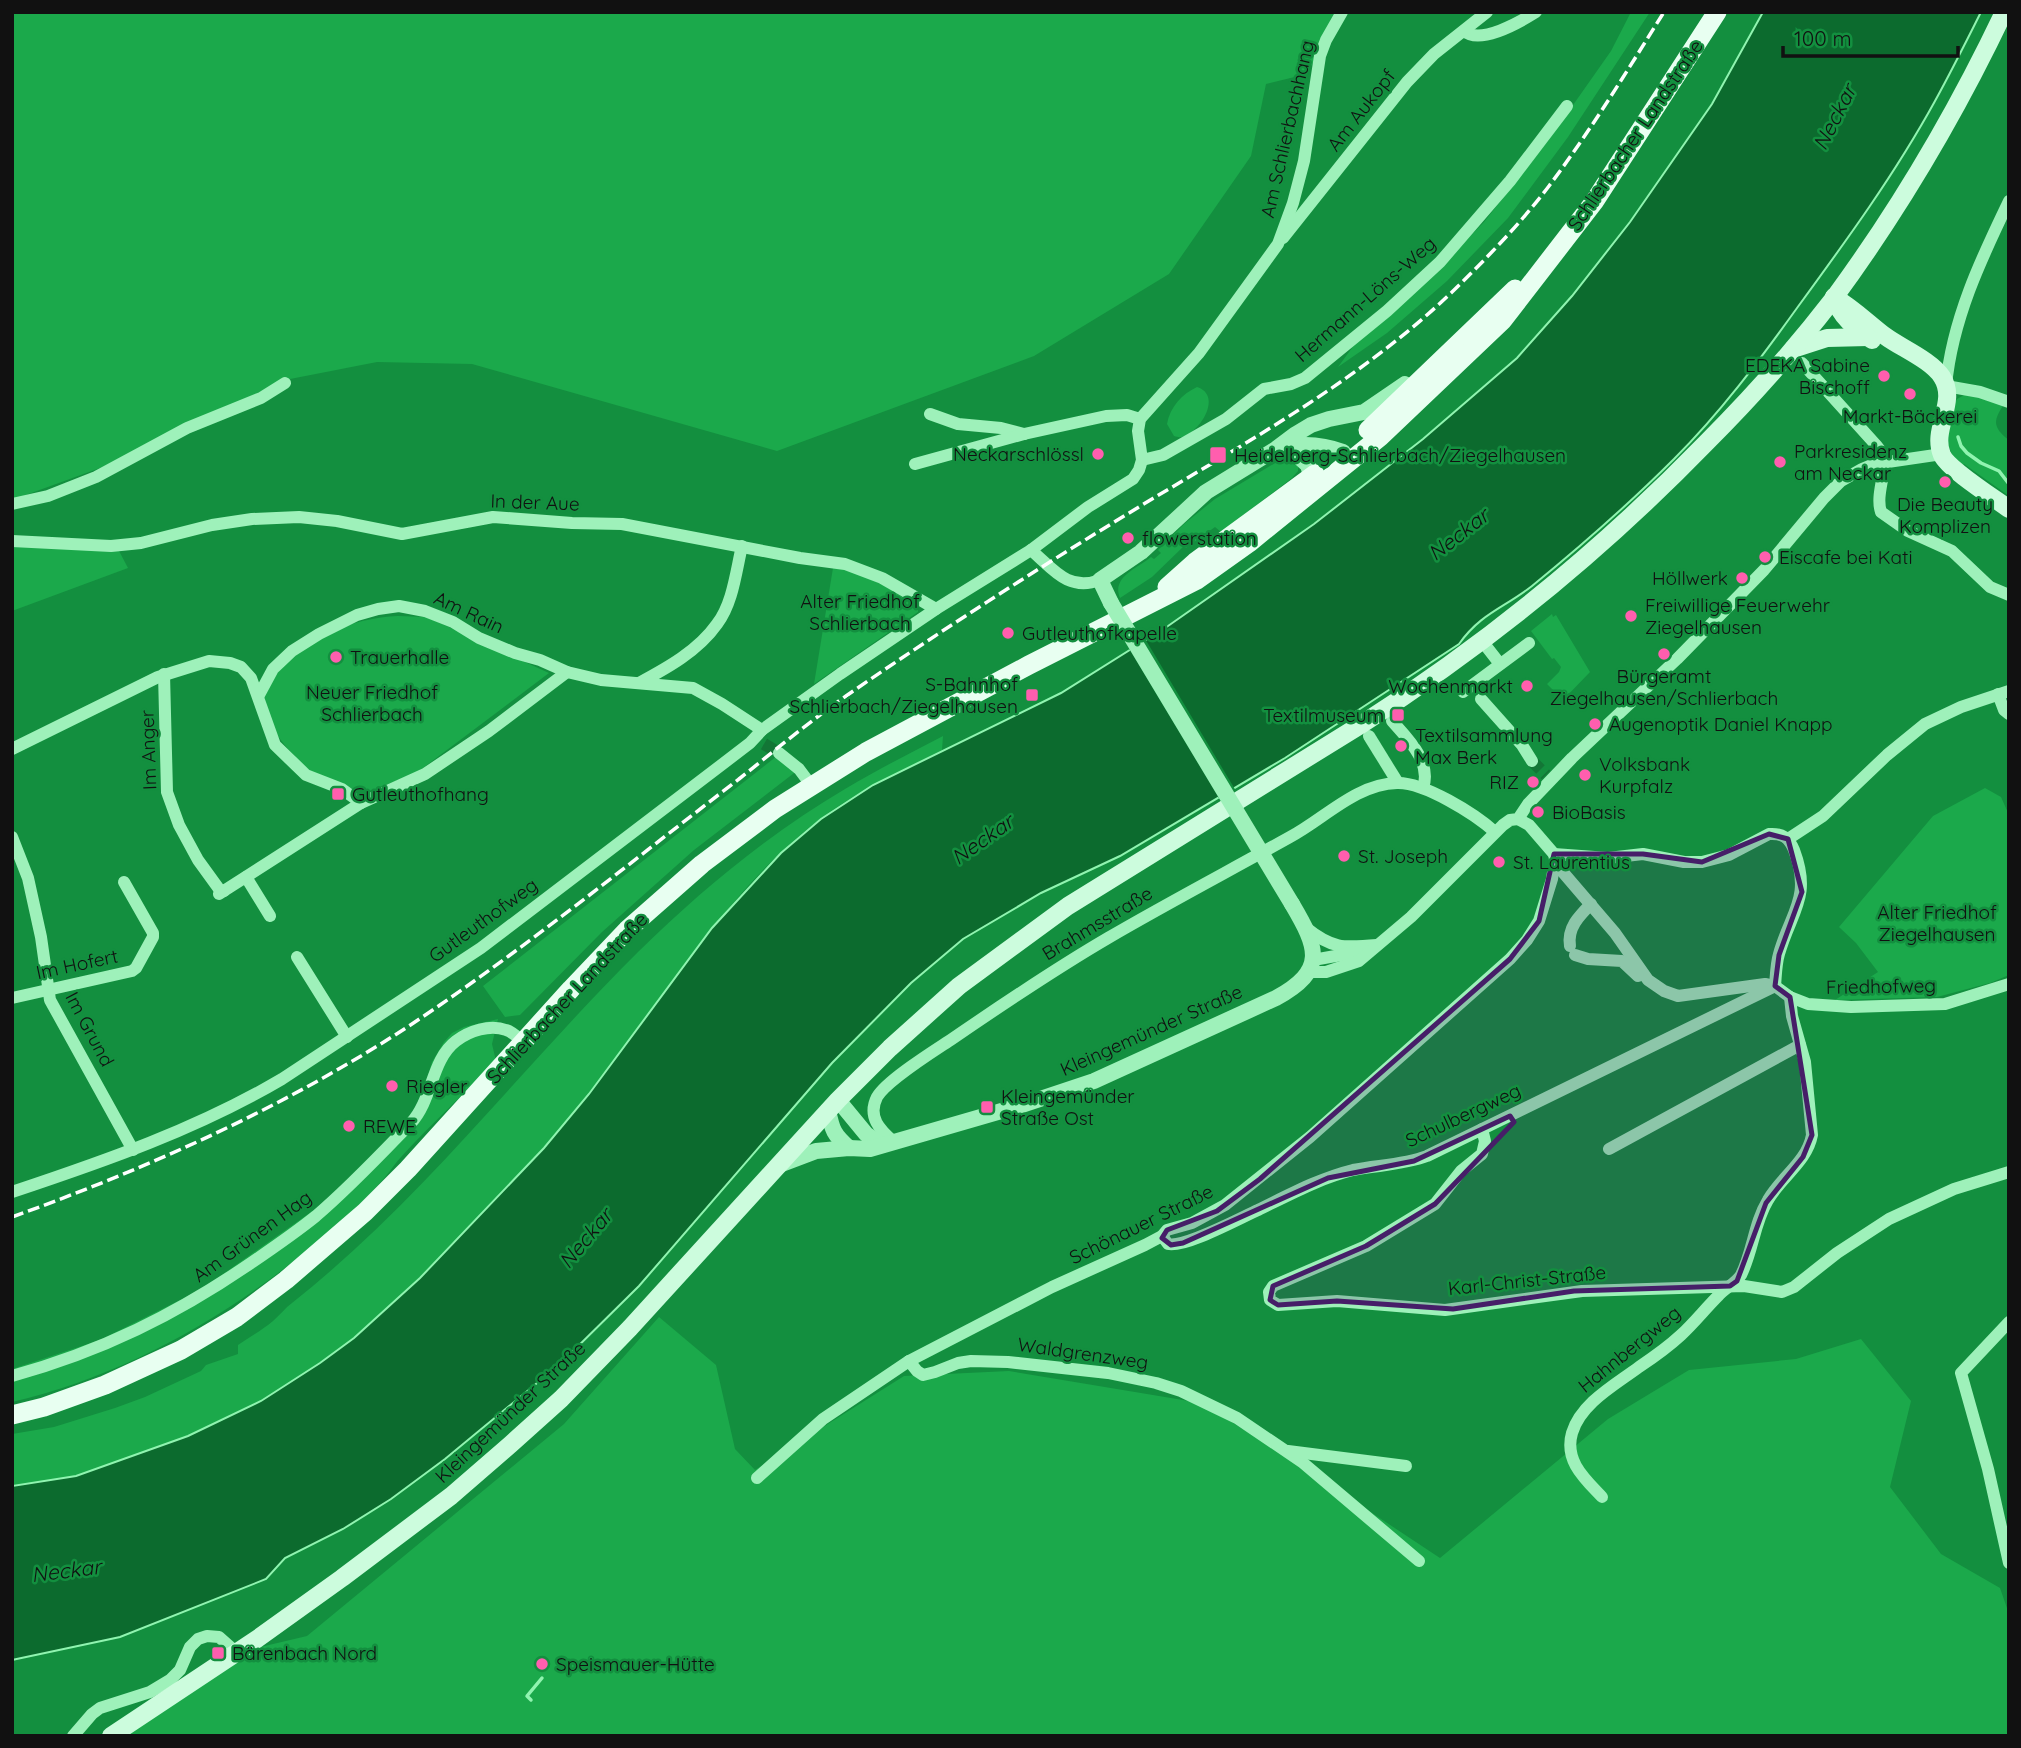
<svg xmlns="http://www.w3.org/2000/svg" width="2021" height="1748" font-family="Quicksand,sans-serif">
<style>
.green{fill:#1ba94b}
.water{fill:#0c6b2e;stroke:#90f4b0;stroke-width:2}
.pier{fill:#138f3f}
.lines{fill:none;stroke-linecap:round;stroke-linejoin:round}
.stream{stroke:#90f4b0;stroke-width:3.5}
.minor-tunnel{stroke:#137636;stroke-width:12;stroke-dasharray:12 6;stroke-linecap:butt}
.minor{stroke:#9ef1ba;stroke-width:12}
.tertiary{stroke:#9ef1ba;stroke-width:16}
.secondary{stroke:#ccfcdd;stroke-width:18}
.primary{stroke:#e8fff1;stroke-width:19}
.rail{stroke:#fff;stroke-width:3.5;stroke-dasharray:12 5;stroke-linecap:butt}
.tertiary-bridge{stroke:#9ef1ba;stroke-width:16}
.marked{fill:#461e68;fill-opacity:0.2;stroke:#461e68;stroke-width:5;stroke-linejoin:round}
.poi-dot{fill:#ff5eae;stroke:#138f3f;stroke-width:2.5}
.labels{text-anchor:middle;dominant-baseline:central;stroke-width:5;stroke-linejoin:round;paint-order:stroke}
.street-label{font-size:19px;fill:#111;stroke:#138f3f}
.poi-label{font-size:19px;fill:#111;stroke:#138f3f;text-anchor:start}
.park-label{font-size:19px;fill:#111;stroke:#138f3f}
.water-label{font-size:21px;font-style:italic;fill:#111;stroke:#138f3f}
</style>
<rect width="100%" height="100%" fill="#138f3f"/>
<g class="green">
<polygon points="12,12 1339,12 1307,74 1266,84 1251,156 1169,274 1034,356 777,451 472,364 377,362 285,380 100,468 12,500"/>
<polygon points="1631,12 1650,12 1568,137 1508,218 1447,281 1387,333 1338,367 1360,337 1422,285 1484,222 1547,142 1611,51"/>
<path d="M1197,387C1222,395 1202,429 1185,436C1180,438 1178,437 1174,436L1167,424C1170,407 1182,394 1197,387Z"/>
<path d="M1966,394L2005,403C1993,420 1992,427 2009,440V496L1964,464L1962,466C1940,446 1949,429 1954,403L1957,399Z"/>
<path d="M1288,455L1298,463V471L1292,478L1221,532L1215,527L1186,548L1184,546L1152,577L1120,598C1111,577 1138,568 1151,557L1154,559L1161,553L1158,550L1184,524L1215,499L1280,460L1279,458Z"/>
<polygon points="12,545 118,549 128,568 12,611"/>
<path d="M833,568C864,570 894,591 918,608V612L814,684Z"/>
<polygon points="1552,614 1553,617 1556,615 1590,672 1563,700 1547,684 1559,672 1561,667 1554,658 1552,659 1531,631"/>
<path d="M398,616L426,617L449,627L549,673L415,774L364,793C349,787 321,779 309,770C302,765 296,757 290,751C278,738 261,714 265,694C267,687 272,681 276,675C302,638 353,618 398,616Z"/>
<path d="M943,736L942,750C901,771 857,791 820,819C723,893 663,1001 589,1095C554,1138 516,1177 478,1217C439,1259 400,1300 356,1337C276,1402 177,1447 79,1475C57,1481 34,1483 12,1486V1434L54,1427L115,1408L145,1397L201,1371L206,1365L238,1354V1345C250,1337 262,1330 273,1321C280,1315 285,1308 292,1303C422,1200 521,1068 638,952C700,891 770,833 845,789C877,770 910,753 943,736Z"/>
<polygon points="777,756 798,770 694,850 602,932 520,1015 505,1017 483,986"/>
<polygon points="1985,788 2001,797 2009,815 2009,975 1990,983 1937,997 1835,1000 1878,972 1856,943 1839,927 1933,816"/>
<path d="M498,1019L492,1044L496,1061C465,1093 432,1123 402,1156C396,1162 391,1170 386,1176C365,1200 340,1223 316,1243C229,1316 124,1376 12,1402V1369L100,1340L202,1289L328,1200L402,1128L421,1100L432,1062L444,1042L452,1033L464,1027Z"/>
<polygon points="659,1317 716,1365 735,1449 755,1470 904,1376 1009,1371 1201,1403 1286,1456 1440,1558 1608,1419 1689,1370 1796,1359 1861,1339 1911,1401 1890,1487 1941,1554 2000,1588 2009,1614 2009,1736 112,1736 222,1656 307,1636 564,1424"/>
</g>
<path class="water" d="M1763,12H1981C1966,42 1951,72 1935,101C1895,174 1846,241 1797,308C1759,361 1720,413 1674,459C1629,504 1581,546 1532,586C1504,608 1481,613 1459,644L1285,758L1120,856L1041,893L963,939L911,983L832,1063L639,1286L560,1364L445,1459L391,1499L343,1529L285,1558L266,1579L120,1637L12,1660V1486L76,1476L188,1436L261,1401L320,1363L354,1338L420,1278L544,1148L589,1094L712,928L781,853L821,819L873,785L1061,693L1168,626L1314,524L1423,439L1517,358L1572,296L1630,222L1712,104Z"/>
<polygon class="pier" points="1144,637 1236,791 1220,800 1128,647"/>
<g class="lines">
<g class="stream">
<polyline points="1958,437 1961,446 1967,453 1981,463 1999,471 2009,484"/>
<polyline points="531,1700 527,1696 542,1678"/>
</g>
<g class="minor-tunnel">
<polyline points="764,744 779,753"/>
<polyline points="1532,761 1546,775"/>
</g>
<g class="minor">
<path d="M1464,31C1480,45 1520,22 1536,12"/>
<path d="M2009,201C1981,259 1952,320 1946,386L1980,392L2009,402"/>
<polyline points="1283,238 1407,82 1434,54 1487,12"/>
<polyline points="1802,363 1876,445 1889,462"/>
<polyline points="930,414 958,424 1001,428 1024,434"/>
<polyline points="1142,460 1163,455 1226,419 1264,389 1291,384 1305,378 1387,311 1440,262 1510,181 1567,106"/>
<path d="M1884,463C1884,479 1876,497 1881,512L1908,531L1952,551L1990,587L2009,595"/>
<polyline points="915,464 1024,434 1106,416 1127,415 1140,419"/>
<polyline points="12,504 48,496 96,477 187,428 261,398 285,383"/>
<polyline points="12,541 111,546 141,543 212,525 252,519 299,517 337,521 402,534 493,517 572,523 622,524 800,558 845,564 882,578 936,609"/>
<path d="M1031,550C1053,569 1068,592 1100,580"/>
<polyline points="1482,641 1500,664"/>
<polyline points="164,674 167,792 179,825 198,860 219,889 224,891"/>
<path d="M639,683C667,668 698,651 717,624C733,603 736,571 742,546"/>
<polyline points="1463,692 1529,643"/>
<polyline points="1998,694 2004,710 2009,714"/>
<polyline points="259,695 273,669 292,651 319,634 357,615 378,609 399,606 425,611 453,622 479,638 515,653 540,660 567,672 601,680 693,688 722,704 762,730"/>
<polyline points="1481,699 1522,745 1532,761"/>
<path d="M1392,721C1408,739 1432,762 1423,788"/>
<polyline points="1369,736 1398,783"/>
<polyline points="12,749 158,677 209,661 230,663 241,667 251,678 275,745 306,775 342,789 361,803 425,774 489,731 567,672"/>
<polyline points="779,753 799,769 811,785"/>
<polyline points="12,837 28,878 41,937 50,1000 133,1150"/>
<polyline points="1788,839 1823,816 1887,755 1925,724 1961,707 2009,691"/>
<path d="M1554,854L1608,858L1643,854L1684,862H1702L1729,855L1769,834C1783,833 1789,838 1794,850C1812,898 1791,911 1779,954C1776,964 1776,975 1775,986"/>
<polyline points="1555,863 1615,933 1648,980 1664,991 1678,996 1765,984 1775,986 1790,997 1808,1004 1851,1007 1945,1004 2009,984"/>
<polyline points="246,877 270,916"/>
<polyline points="219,894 361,803"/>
<path d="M1305,927C1332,949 1343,948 1377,945"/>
<path d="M1570,946C1567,928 1579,916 1591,904"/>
<polyline points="1575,955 1588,959 1622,961 1638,976"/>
<polyline points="297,957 347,1037"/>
<polyline points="1313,960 1358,952"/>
<polyline points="1308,972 1326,972 1359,961 1411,917 1503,825 1510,820 1518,819 1528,804 1572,758 1677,659 1764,570 1824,498 1841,481 1862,469 1874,464 1942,454"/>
<polyline points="12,998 132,971 136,968 153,937 153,933 124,882"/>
<polyline points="1482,1129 1485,1141 1482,1154 1461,1171 1435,1204 1366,1246 1273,1286 1269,1292 1270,1300 1278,1305 1337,1301 1445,1310 1582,1291 1744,1286 1782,1292 1794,1287 1837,1253 1889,1219 1954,1189 2009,1172"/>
<path d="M894,1142C880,1130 867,1117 877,1097C887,1080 934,1051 952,1039C1003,1004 1055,969 1108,938C1168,903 1229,871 1290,837C1324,819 1356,784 1397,783C1424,782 1475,814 1495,832"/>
<polyline points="1609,1149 1800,1045"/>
<path d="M12,1192C105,1161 197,1129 282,1079L481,948L720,766L750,743L762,730L840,674L936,609L1031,550L1088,507L1133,479L1139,470L1142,460L1138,431L1140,419L1199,353L1278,244L1293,203L1304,161L1320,56L1326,40L1342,12"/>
<path d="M1162,1236L1168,1244C1185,1248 1240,1218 1258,1210C1289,1195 1320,1178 1353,1170C1378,1165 1403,1165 1427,1156L1775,986"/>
<polyline points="2009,1322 1961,1373 1988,1469 2009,1563"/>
<polyline points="909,1361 917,1371 923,1375 935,1372 958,1363 971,1361 1008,1362 1108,1373 1156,1383 1181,1391 1237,1418 1302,1462 1419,1561"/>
<path d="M12,1376C102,1351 175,1315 251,1263C273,1248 295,1233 316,1216C349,1188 380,1155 411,1123C433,1099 431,1060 456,1041C469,1031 490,1024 506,1030C513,1032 518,1038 523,1042"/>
<polyline points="1288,1451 1406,1466"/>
<polyline points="757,1478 823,1419 909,1361 1052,1287 1145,1245 1162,1236 1167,1230 1192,1223 1225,1205 1310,1137 1510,959 1527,940 1539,921 1552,879 1555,859 1554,854 1529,825 1518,819"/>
<path d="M1602,1497C1585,1479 1564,1461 1572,1433C1581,1403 1615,1385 1639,1367C1654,1357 1668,1347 1681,1335C1694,1323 1705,1309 1718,1296C1725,1288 1735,1284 1741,1275C1753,1251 1754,1223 1768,1200C1781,1177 1807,1162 1812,1135L1805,1062L1792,1016L1790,997"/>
<polyline points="73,1736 92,1714 100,1708 150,1692 170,1680 180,1670 190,1647 198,1639 207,1636 219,1637 237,1653"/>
</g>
<g class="tertiary">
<polyline points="1287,446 1308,465 1311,476"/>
<path d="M1280,448C1301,443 1322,444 1343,452"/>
<polyline points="1111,603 1100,580 1141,552 1206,492 1276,449 1296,434 1311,425 1329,419 1364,412 1405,384"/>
<polyline points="838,1100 866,1134 882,1145"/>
<path d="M828,1110C832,1130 834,1135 849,1148"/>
<path d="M779,1165L816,1151L849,1148L870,1149L1019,1106L1094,1081L1276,998C1327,970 1318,948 1292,904"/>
</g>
<g class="secondary">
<path d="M1834,297C1853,308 1868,323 1885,336C1901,348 1931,360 1942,377C1958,402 1931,429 1942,455C1948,469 1994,498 2009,509"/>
<path d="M1834,297C1840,317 1855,328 1872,340"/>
<polyline points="1793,349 1827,338 1868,337"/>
<path d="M111,1736L257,1639L342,1578L451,1496L511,1444L561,1399L630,1328L838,1100L890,1048L959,986L1068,906L1362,724C1487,644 1602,550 1705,444C1751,398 1794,350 1834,298C1900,208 1956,113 2004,12"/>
</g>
<g class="primary">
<polyline points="1368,430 1515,289"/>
<polyline points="1167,587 1195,562 1315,474"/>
<polyline points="12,1415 44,1407 105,1385 181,1350 237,1317 286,1280 365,1212 408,1169 571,989 627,930 702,864 775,809 866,752 1029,665 1197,580 1249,543 1380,437 1503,320 1594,202 1717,12"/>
</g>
<path class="rail" d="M12,1217C162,1163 309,1096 440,1005C543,934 640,855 739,779C774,751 809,722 846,696C946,627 1048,562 1152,499C1256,437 1363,377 1451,293C1486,259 1520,224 1549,186C1591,130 1627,71 1664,12"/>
<polyline class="tertiary-bridge" points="1111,603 1292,904"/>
</g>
<path class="marked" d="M1769,834L1788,839L1802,892L1779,955L1775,986L1790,997L1812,1135L1803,1157L1766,1203L1737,1281L1730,1286L1574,1291L1453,1309L1337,1301L1278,1305L1270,1300L1273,1286L1366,1246L1435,1204L1514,1122L1510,1116L1414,1161L1328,1178L1183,1243L1171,1245L1162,1238L1167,1230L1217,1211L1260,1179L1510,959L1539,921L1554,854H1643L1702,862Z"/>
<g class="poi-dot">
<circle cx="1884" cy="376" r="7"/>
<circle cx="1910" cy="394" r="7"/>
<circle cx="1098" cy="454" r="7"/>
<rect x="1209" y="446" width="18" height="18" rx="3.5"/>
<circle cx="1780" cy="462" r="7"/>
<circle cx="1945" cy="482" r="7"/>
<circle cx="1128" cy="538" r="7"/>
<circle cx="1765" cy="557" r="7"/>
<circle cx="1742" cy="578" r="7"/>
<circle cx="1631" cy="616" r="7"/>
<circle cx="1008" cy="633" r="7"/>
<circle cx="1664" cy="654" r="7"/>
<circle cx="336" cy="657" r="7"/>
<circle cx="1527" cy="686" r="7"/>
<rect x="1025" y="688" width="14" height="14" rx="3.5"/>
<rect x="1391" y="708" width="14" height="14" rx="3.5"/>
<circle cx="1595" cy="724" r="7"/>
<circle cx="1401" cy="746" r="7"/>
<circle cx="1585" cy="775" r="7"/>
<circle cx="1533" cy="782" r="7"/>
<rect x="331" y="787" width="14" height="14" rx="3.5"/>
<circle cx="1538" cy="812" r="7"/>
<circle cx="1344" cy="856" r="7"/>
<circle cx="1499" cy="862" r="7"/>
<circle cx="392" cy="1086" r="7"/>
<rect x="980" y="1100" width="14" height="14" rx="3.5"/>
<circle cx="349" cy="1126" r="7"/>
<rect x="211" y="1646" width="14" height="14" rx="3.5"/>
<circle cx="542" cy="1664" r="7"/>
</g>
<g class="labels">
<g class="street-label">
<text transform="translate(1361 110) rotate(-52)">Am Aukopf</text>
<text transform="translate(1287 129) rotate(-77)">Am Schlierbachhang</text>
<text transform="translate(1635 135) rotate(-56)">Schlierbacher Landstraße</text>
<text transform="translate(1365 299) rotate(-41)">Hermann-Löns-Weg</text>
<text transform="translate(535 502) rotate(2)">In der Aue</text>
<text transform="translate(469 612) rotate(25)">Am Rain</text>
<text transform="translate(148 750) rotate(-92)">Im Anger</text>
<text transform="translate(483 920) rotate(-36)">Gutleuthofweg</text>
<text transform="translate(1097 923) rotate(-31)">Brahmsstraße</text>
<text transform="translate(77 964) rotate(-12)">Im Hofert</text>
<text transform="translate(1881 986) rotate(-1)">Friedhofweg</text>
<text transform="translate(567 998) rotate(-47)">Schlierbacher Landstraße</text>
<text transform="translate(90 1029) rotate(62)">Im Grund</text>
<text transform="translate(1151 1030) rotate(-24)">Kleingemünder Straße</text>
<text transform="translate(1463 1115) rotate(-25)">Schulbergweg</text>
<text transform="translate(1141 1224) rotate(-26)">Schönauer Straße</text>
<text transform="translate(252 1236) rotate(-36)">Am Grünen Hag</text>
<text transform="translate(1527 1280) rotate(-6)">Karl-Christ-Straße</text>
<text transform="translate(1629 1349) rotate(-39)">Hahnbergweg</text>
<text transform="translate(1083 1353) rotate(8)">Waldgrenzweg</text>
<text transform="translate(510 1412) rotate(-43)">Kleingemünder Straße</text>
</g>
<g class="poi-label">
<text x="1870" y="365" text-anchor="end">EDEKA Sabine<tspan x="1870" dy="22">Bischoff</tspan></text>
<text x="1910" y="416" text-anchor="middle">Markt-Bäckerei</text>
<text x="1794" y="451">Parkresidenz<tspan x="1794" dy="22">am Neckar</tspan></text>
<text x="1084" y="454" text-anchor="end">Neckarschlössl</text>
<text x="1234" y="455">Heidelberg-Schlierbach/Ziegelhausen</text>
<text x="1945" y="504" text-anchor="middle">Die Beauty<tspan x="1945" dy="22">Komplizen</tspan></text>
<text x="1142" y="538">flowerstation</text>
<text x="1779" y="557">Eiscafe bei Kati</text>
<text x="1728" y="578" text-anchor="end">Höllwerk</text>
<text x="1645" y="605">Freiwillige Feuerwehr<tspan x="1645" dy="22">Ziegelhausen</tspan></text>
<text x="1022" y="633">Gutleuthofkapelle</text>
<text x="350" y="657">Trauerhalle</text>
<text x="1664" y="676" text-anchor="middle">Bürgeramt<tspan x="1664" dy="22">Ziegelhausen/Schlierbach</tspan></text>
<text x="1018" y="684" text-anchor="end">S-Bahnhof<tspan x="1018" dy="22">Schlierbach/Ziegelhausen</tspan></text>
<text x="1513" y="686" text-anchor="end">Wochenmarkt</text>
<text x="1384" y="715" text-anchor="end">Textilmuseum</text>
<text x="1609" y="724">Augenoptik Daniel Knapp</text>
<text x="1415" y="735">Textilsammlung<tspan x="1415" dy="22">Max Berk</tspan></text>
<text x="1599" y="764">Volksbank<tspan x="1599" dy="22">Kurpfalz</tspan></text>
<text x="1519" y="782" text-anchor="end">RIZ</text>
<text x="352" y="794">Gutleuthofhang</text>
<text x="1552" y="812">BioBasis</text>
<text x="1358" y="856">St. Joseph</text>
<text x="1513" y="862">St. Laurentius</text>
<text x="406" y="1086">Riegler</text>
<text x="1001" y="1096">Kleingemünder<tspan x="1001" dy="22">Straße Ost</tspan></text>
<text x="363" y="1126">REWE</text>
<text x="232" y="1653">Bärenbach Nord</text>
<text x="556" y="1664">Speismauer-Hütte</text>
</g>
<g class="park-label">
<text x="860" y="601">Alter Friedhof<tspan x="860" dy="22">Schlierbach</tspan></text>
<text x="372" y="692">Neuer Friedhof<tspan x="372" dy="22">Schlierbach</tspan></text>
<text x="1937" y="912">Alter Friedhof<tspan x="1937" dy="22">Ziegelhausen</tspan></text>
</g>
<g class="water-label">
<text transform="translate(1834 117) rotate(-63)">Neckar</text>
<text transform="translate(1458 534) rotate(-38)">Neckar</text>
<text transform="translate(982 839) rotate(-35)">Neckar</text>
<text transform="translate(585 1238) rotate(-50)">Neckar</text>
<text transform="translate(66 1570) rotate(-7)">Neckar</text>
</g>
</g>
<rect width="2021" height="1748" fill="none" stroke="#111111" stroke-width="28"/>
<path d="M1783 46v10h175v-10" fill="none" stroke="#111111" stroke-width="3.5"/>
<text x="1794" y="46" font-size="21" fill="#111111" stroke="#138f3f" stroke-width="5" paint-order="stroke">100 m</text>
</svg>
